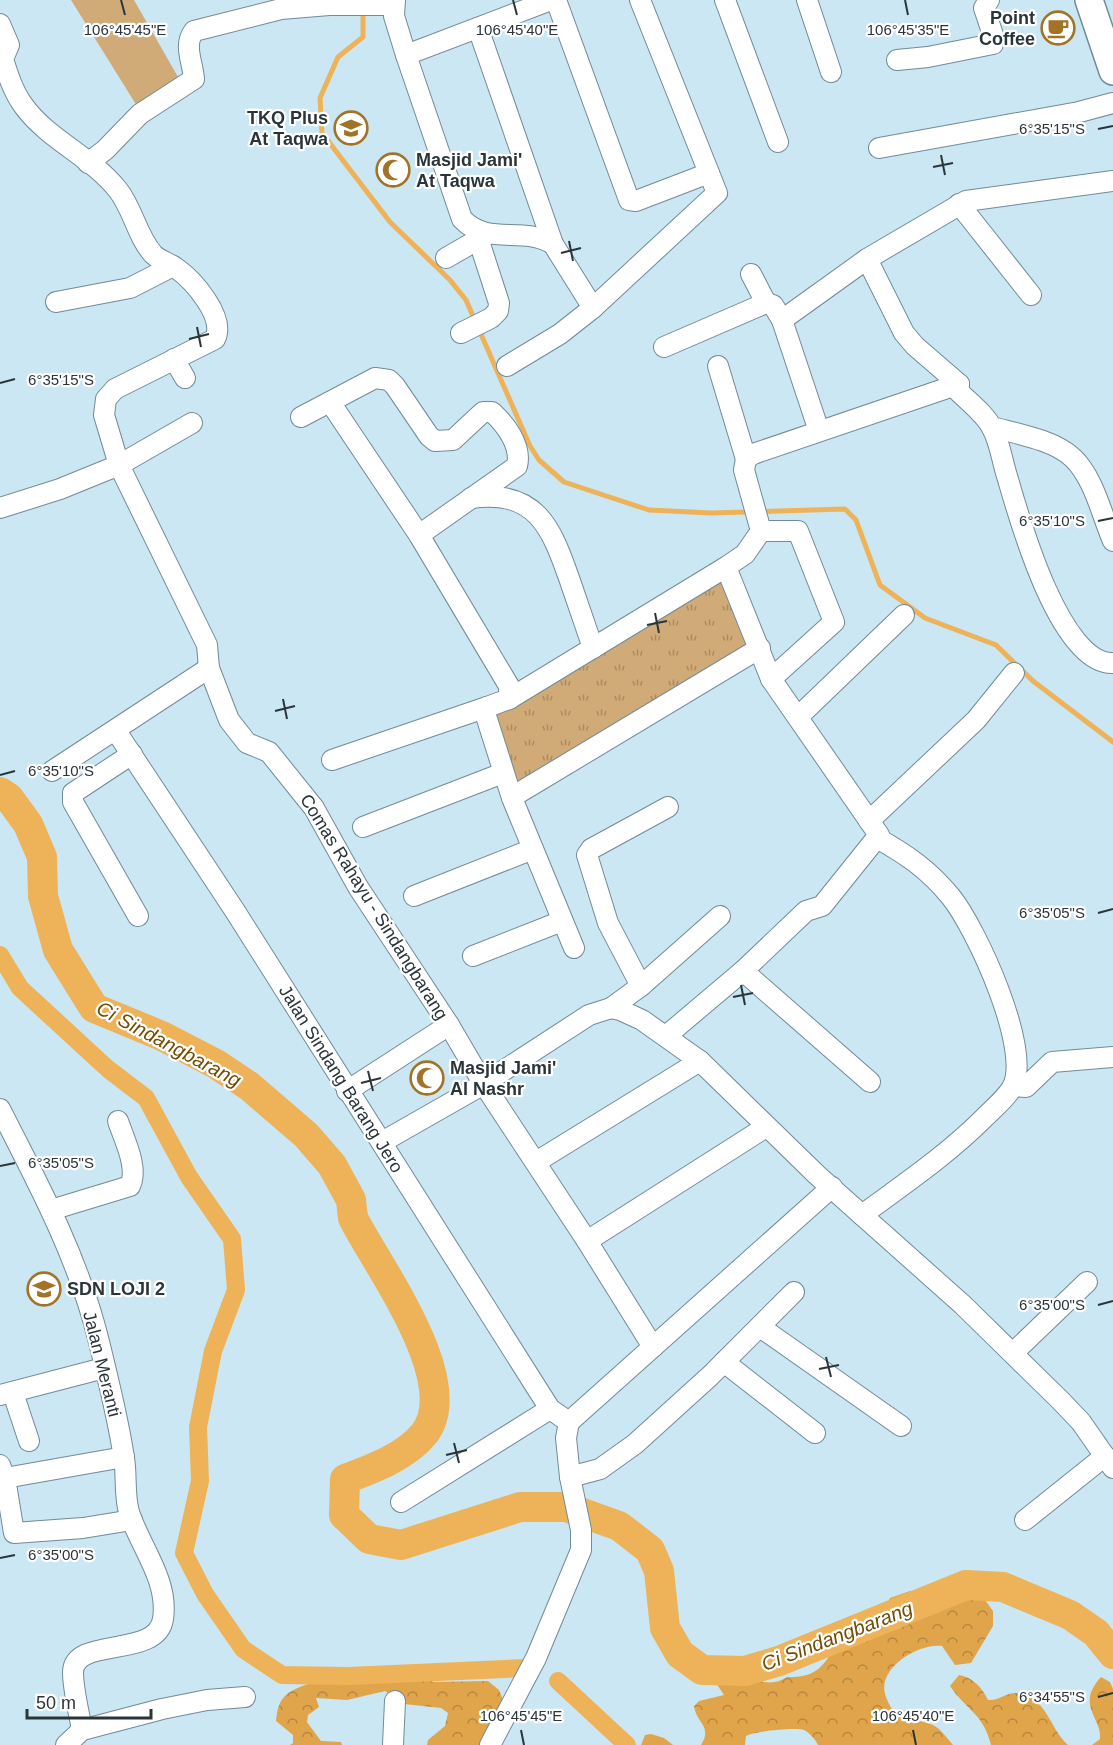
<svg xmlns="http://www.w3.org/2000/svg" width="1113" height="1745" font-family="Helvetica,sans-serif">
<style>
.grass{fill:url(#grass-tufts)}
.forest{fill:url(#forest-crowns)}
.garden{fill:#d1ab77}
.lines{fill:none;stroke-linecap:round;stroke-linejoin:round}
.stream{stroke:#eeb258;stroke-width:5}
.canal{stroke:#eeb258;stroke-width:18}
.river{stroke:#eeb258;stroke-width:30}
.street-casing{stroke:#718b97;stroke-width:22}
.secondary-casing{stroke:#718b97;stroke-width:30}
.street{stroke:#fff;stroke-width:20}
.secondary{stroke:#fff;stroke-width:27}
.ticks{fill:none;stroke:#2a353a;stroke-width:2}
.labels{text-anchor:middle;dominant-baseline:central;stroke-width:4.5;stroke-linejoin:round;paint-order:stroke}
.poi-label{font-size:18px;font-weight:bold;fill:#2a353a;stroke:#fff;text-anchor:start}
.street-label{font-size:18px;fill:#2a353a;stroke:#fff}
.water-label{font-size:20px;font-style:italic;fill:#724c00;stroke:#fff}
.ticks-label{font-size:15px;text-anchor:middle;fill:#2a353a;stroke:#fff;stroke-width:4.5;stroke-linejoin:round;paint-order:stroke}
</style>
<defs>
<pattern id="grass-tufts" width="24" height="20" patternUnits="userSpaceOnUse" patternTransform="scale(1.5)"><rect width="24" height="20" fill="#d1ab77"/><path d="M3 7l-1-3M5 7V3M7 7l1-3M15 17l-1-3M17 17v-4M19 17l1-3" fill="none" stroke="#aa8c63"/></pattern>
<pattern id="forest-crowns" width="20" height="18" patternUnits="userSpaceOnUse" patternTransform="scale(1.5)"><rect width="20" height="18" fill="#e0a54a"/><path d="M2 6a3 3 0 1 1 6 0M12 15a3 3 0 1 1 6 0" fill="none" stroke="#b6873f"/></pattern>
</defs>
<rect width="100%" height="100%" fill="#cae7f3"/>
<polygon class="grass" points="724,581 754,646 504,796 483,719 593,648"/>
<g class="forest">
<path d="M910,1591L985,1600L993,1611V1626L971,1663L955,1665L942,1646C918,1643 875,1669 886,1697C899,1730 912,1715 933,1725C941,1729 947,1738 953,1745H818C815,1739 810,1733 804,1730C797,1727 754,1731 746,1736L745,1745H701C713,1726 696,1723 694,1706L699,1701L724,1695L716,1683L727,1673H734C751,1678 770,1689 787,1677C805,1677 816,1675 828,1658C832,1653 833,1647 838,1642C875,1634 874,1630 890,1598Z"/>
<path d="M375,1668L421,1675L433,1682L488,1681L499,1690L504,1702L484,1745H427L428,1740L445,1726L448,1713L441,1708L404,1704L385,1691L347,1700L316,1698L319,1707L308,1715L307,1722L321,1741L341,1742L342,1745H290L293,1743V1735L276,1721C277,1712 278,1702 286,1695C298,1683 357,1670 375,1668Z"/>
<path d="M959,1675C973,1677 982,1688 988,1700C999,1701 1005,1693 1016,1693C1047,1696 1049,1728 1068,1745H991C983,1713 967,1711 950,1686Z"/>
<path d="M1101,1677L1110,1682L1113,1689V1745H1092L1100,1739C1103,1719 1075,1705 1101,1677Z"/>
<polygon points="651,1734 664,1738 673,1745 641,1745 645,1735"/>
</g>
<polygon class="garden" points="71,0 134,0 182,84 137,106"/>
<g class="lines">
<polyline class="stream" points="363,8 363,37 338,57 320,98 322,133 390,222 450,280 466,300 530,446 539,460 564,482 649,510 711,513 845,509 856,520 880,585 925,618 996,645 1033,681 1113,742"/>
<g class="canal">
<polyline points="0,955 20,988 108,1069 146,1098 189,1177 232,1239 236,1290 213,1351 198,1427 200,1481 184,1553 205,1594 243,1649 282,1675 349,1676 525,1668"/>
<polyline points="558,1681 627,1745"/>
</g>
<path class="river" d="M0,792L9,798L28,824L42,857L43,896L58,950L94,1008L162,1036L216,1064L249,1086L306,1135L332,1165L351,1200L353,1218C377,1266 465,1382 424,1434C405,1457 372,1469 345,1479L344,1515L369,1539L401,1545L520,1507H566L619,1526L650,1550L659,1571L665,1628L680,1654L702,1670L745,1671L779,1661L966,1585L1003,1587L1070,1615L1096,1633L1113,1654"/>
<g class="street-casing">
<g id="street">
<path d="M395,0L394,16L406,55L462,219C489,247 521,225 553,244"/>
<polyline points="556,0 629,200 636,201 709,173"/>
<polyline points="725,0 778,142"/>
<polyline points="807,0 831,72"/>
<path d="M0,24L9,45L3,59C8,75 13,91 23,105C48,140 91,156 118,190C133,209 137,236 153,254C160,261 168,262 176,268C193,280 226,317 215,339L115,389L106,399L104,415L119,465L207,645L209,668L229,720L247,743L269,752L314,808L358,887L449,1025L483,1083L587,1241L653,1347"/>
<polyline points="478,28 553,244 593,308"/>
<polyline points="406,55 551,0"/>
<polyline points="897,60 928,57 993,44 994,38 984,8 989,0"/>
<polyline points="879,148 1079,112 1113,103"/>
<path d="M88,163L105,150L140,114L194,79C193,63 183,45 194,31L281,9L329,5H394"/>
<polyline points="959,204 1031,295"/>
<polyline points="446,258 486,235"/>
<path d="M867,259L904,333L915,346L959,384L958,391C969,402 986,415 992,428C1000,442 1002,461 1007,476C1019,518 1060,665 1113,663"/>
<polyline points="751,274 766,303"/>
<polyline points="56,302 130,288 173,266"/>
<polyline points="461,333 491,318 498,311 499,303 478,238"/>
<polyline points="664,347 766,303 773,305 782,320"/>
<polyline points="174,359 185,378"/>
<polyline points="507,366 560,334 593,308 717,193 640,0"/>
<polyline points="718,366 746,459"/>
<polyline points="330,402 419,535 509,686 509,699 487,707 486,716 512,798 574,948"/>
<path d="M301,417L375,378L389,380L395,386L429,436L435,441L453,440L483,412H492C506,425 522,446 517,466L419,535"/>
<path d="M992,427C1018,434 1054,440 1073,458C1094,478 1102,516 1113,541"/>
<polyline points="819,431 782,320 867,259 966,201 1113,181"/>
<path d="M471,498C536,489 551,527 569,578C577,601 585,625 593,648"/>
<polyline points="0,508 60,489 119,465 192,423"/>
<polyline points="761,531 744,470 746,459 753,454 959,384"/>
<polyline points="509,699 726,567 745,554 761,531 798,531 834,622 771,679"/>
<polyline points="798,717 904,615"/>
<polyline points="116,731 235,911 550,1409 569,1422"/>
<polyline points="132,754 73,793 73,802 138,916"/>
<polyline points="332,760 487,707"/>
<polyline points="52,771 209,668"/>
<polyline points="512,797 760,648"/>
<polyline points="869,821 976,720 1014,673"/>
<polyline points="363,827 503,773"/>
<polyline points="414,896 533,849"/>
<polyline points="473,956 562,921"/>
<polyline points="743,971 870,1082"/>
<polyline points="641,986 608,923 587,855 591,849 668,807"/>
<polyline points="611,1008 641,986 720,916"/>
<polyline points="666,1036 743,971 806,911 822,906 879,835 771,679 726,567"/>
<polyline points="1013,1086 1026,1087 1052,1062 1113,1057"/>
<polyline points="347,1091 449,1025"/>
<path d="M0,1109C38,1183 78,1258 98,1338C108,1378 118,1418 124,1458C127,1476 124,1495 129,1512C140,1547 169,1580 163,1619C157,1659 74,1636 73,1672C73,1690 79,1712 82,1730"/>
<polyline points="382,1142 475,1089 589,1015 611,1008 620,1010 642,1020 700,1061 817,1175 963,1305 1061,1401 1081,1422 1113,1468"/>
<polyline points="536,1162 700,1061"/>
<path d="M51,1210L130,1186C139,1168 124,1139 118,1121"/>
<path d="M862,1215C904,1184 947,1155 984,1118C993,1109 1005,1099 1012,1088C1033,1051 976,928 951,897C928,869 907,855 877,838"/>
<polyline points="587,1241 766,1127"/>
<polyline points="760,1327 901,1426"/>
<polyline points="1014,1352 1087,1282"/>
<polyline points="724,1362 815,1433"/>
<polyline points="13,1393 29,1441"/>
<polyline points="0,1395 104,1368"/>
<polyline points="569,1422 832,1187"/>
<polyline points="0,1465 5,1478 14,1533 83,1528 132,1520"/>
<polyline points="570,1477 600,1469 635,1444 710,1376 794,1292"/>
<polyline points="5,1478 124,1457"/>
<polyline points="401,1502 550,1409"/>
<polyline points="1025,1520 1105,1456"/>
<polyline points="66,1745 82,1730 162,1709 207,1700 245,1697"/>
<polyline points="393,1745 395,1701"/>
<polyline points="490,1745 536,1658 581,1550 581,1530 570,1477 566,1438 569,1422"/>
</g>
</g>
<g class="secondary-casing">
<polyline id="secondary" points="1089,0 1113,71"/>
</g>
<use href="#street" class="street"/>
<use href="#secondary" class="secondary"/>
</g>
<path class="ticks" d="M121,0L125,15M513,0L517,15M905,0L908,15M1098,129L1113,126M941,155L945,175M933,167L953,163M569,241L573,261M561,253L581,248M197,327L201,347M189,339L209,334M0,383L15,379M1098,521L1113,518M655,613L659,633M647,625L667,621M283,699L287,719M275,711L295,706M0,775L15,771M1098,913L1113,909M741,985L745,1005M733,997L753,993M368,1071L373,1091M361,1083L381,1078M0,1166L15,1163M1098,1305L1113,1301M826,1357L831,1377M819,1369L839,1365M454,1443L459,1463M446,1455L467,1450M0,1558L15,1555M1098,1697L1113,1693M521,1730L524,1745M913,1730L916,1745"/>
<defs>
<g id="cafe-ring" transform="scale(1.725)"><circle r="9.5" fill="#fff" stroke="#a27327" stroke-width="1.5"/><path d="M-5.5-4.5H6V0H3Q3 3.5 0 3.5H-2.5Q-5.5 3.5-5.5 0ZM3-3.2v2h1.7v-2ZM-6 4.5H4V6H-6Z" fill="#a27327"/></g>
<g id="school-ring" transform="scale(1.725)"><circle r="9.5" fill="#fff" stroke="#a27327" stroke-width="1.5"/><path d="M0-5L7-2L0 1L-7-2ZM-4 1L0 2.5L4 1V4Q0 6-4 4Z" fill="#a27327"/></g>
<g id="mosque-ring" transform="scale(1.725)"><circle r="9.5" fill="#fff" stroke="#a27327" stroke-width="1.5"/><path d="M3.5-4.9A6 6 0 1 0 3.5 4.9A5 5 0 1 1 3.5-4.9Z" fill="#a27327"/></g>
</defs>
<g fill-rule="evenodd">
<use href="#cafe-ring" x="1058" y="28"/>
<use href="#school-ring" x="351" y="128"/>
<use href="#mosque-ring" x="393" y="170"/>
<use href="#mosque-ring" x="427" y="1078"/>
<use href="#school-ring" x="44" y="1289"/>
</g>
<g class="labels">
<g class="poi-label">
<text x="1035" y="18" text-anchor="end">Point<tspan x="1035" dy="21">Coffee</tspan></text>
<text x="328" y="118" text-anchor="end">TKQ Plus<tspan x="328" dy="21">At Taqwa</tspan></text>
<text x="416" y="160">Masjid Jami'<tspan x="416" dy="21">At Taqwa</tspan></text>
<text x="450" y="1068">Masjid Jami'<tspan x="450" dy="21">Al Nashr</tspan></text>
<text x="67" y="1289">SDN LOJI 2</text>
</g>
<g class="street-label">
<text transform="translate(374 907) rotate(58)">Comas Rahayu - Sindangbarang</text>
<text transform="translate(341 1079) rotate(58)">Jalan Sindang Barang Jero</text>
<text transform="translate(102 1364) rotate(76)">Jalan Meranti</text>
</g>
<g class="water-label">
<text transform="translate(169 1044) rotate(28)">Ci Sindangbarang</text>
<text transform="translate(837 1636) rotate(-21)">Ci Sindangbarang</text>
</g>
</g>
<g class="ticks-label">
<text x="125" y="35">106°45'45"E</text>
<text x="517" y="35">106°45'40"E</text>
<text x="908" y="35">106°45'35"E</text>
<text x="1052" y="134">6°35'15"S</text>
<text x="61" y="385">6°35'15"S</text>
<text x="1052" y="526">6°35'10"S</text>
<text x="61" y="776">6°35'10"S</text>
<text x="1052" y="918">6°35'05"S</text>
<text x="61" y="1168">6°35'05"S</text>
<text x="1052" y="1310">6°35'00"S</text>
<text x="61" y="1560">6°35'00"S</text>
<text x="1052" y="1702">6°34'55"S</text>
<text x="521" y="1721">106°45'45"E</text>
<text x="913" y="1721">106°45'40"E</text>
</g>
<path d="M27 1709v9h124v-9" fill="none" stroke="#2a353a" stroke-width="3"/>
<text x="36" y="1709" font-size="18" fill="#2a353a" stroke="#ffffff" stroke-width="4.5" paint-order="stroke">50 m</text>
</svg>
